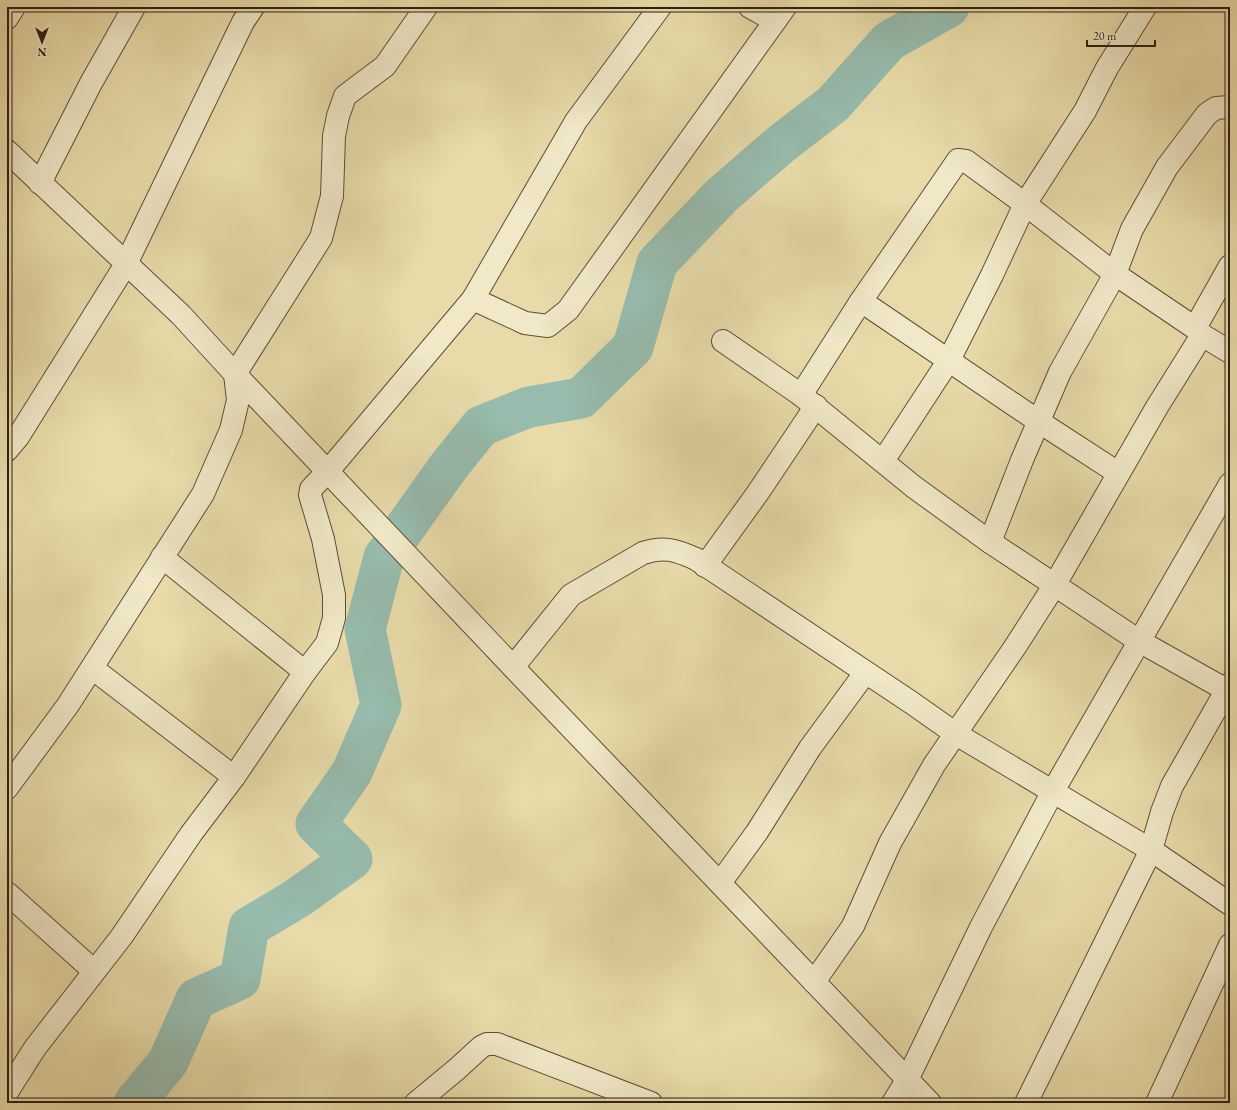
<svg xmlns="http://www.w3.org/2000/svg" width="1237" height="1110" font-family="'EB Garamond',serif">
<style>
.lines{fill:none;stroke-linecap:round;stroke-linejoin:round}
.river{stroke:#97bbad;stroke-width:41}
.minor-casing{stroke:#5c4e39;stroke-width:24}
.minor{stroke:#f0e8c7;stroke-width:22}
</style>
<rect width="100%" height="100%" fill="#e8dba9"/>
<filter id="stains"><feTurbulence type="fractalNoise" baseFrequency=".005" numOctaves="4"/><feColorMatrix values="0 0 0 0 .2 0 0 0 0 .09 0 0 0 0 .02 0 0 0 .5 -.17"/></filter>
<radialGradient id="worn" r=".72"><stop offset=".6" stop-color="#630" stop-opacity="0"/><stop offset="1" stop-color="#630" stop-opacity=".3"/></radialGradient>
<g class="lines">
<polyline class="river" points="134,1103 168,1062 196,999 240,979 249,927 296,899 352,859 316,824 352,772 381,705 365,629 384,557 449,466 481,426 529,407 581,398 633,347 657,263 721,196 781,144 833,104 889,41 949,7"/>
<g class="minor-casing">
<g id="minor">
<polyline points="750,7 775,21"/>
<polyline points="7,18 14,7"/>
<polyline points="7,151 181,315 235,374 513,667 930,1103"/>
<polyline points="40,183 91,83 134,7"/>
<polyline points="473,299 525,323 548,326 568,310 785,7"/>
<polyline points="861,301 1038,421 1118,473"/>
<polyline points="1195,328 1230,266"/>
<polyline points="723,341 801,395 914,487 990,542 1139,641 1230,692"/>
<polyline points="801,395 861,301 958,160 966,161 1025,204 1115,274 1195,328 1202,335 1230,352"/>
<polyline points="7,450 18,437 126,264 243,22 253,7"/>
<polyline points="883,461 949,360 992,275 1025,204 1085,111 1107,68 1145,7"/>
<polyline points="990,542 1022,460 1060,372 1115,274 1132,229 1167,167 1207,114 1216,108 1230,107"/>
<polyline points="162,557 305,672"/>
<polyline points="705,566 757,494 816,406"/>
<path d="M513,667L571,595L643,553C664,546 676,550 696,559L912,703L956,734L1151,850L1230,904"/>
<polyline points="92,668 234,777"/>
<polyline points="7,788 68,705 203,494 231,430 238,400 235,374 321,238 332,196 334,136 338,116 345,96 385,66 426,7"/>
<polyline points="720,883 757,832 810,748 865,673"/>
<polyline points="7,893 94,971"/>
<polyline points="814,982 853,926 890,843 934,765 1015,647 1054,586 1157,407 1202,335"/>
<polyline points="7,1092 35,1048 122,936 191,834 234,777 305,672 327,643 334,618 334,595 323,539 310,495 311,489 328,471 473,299 576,121 660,7"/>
<polyline points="416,1103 457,1069 481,1047 487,1044 497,1044 651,1103"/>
<polyline points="893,1103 907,1080 981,927 1053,791 1230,484"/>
<polyline points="1026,1103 1151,850 1162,812 1172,786 1230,684"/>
<polyline points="1157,1103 1230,945"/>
</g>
</g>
<use href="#minor" class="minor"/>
</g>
<rect width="1237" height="1110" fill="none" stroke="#e8dba9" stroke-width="24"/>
<rect x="8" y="8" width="1221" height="1094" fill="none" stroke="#2d1f14" stroke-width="2"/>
<rect x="12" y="12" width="1213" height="1086" fill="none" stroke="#2d1f14"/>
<g transform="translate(42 42) rotate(180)" stroke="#f0e8c7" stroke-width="3" paint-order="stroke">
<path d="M0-3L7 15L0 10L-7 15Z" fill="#2d1f14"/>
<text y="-6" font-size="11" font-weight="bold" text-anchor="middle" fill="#2d1f14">N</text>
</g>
<path d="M1087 40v6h68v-6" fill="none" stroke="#2d1f14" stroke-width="2"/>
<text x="1093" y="40" font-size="12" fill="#2d1f14" stroke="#f0e8c7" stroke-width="3" paint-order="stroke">20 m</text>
<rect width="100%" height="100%" filter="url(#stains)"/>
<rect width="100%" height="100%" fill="url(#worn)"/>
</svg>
